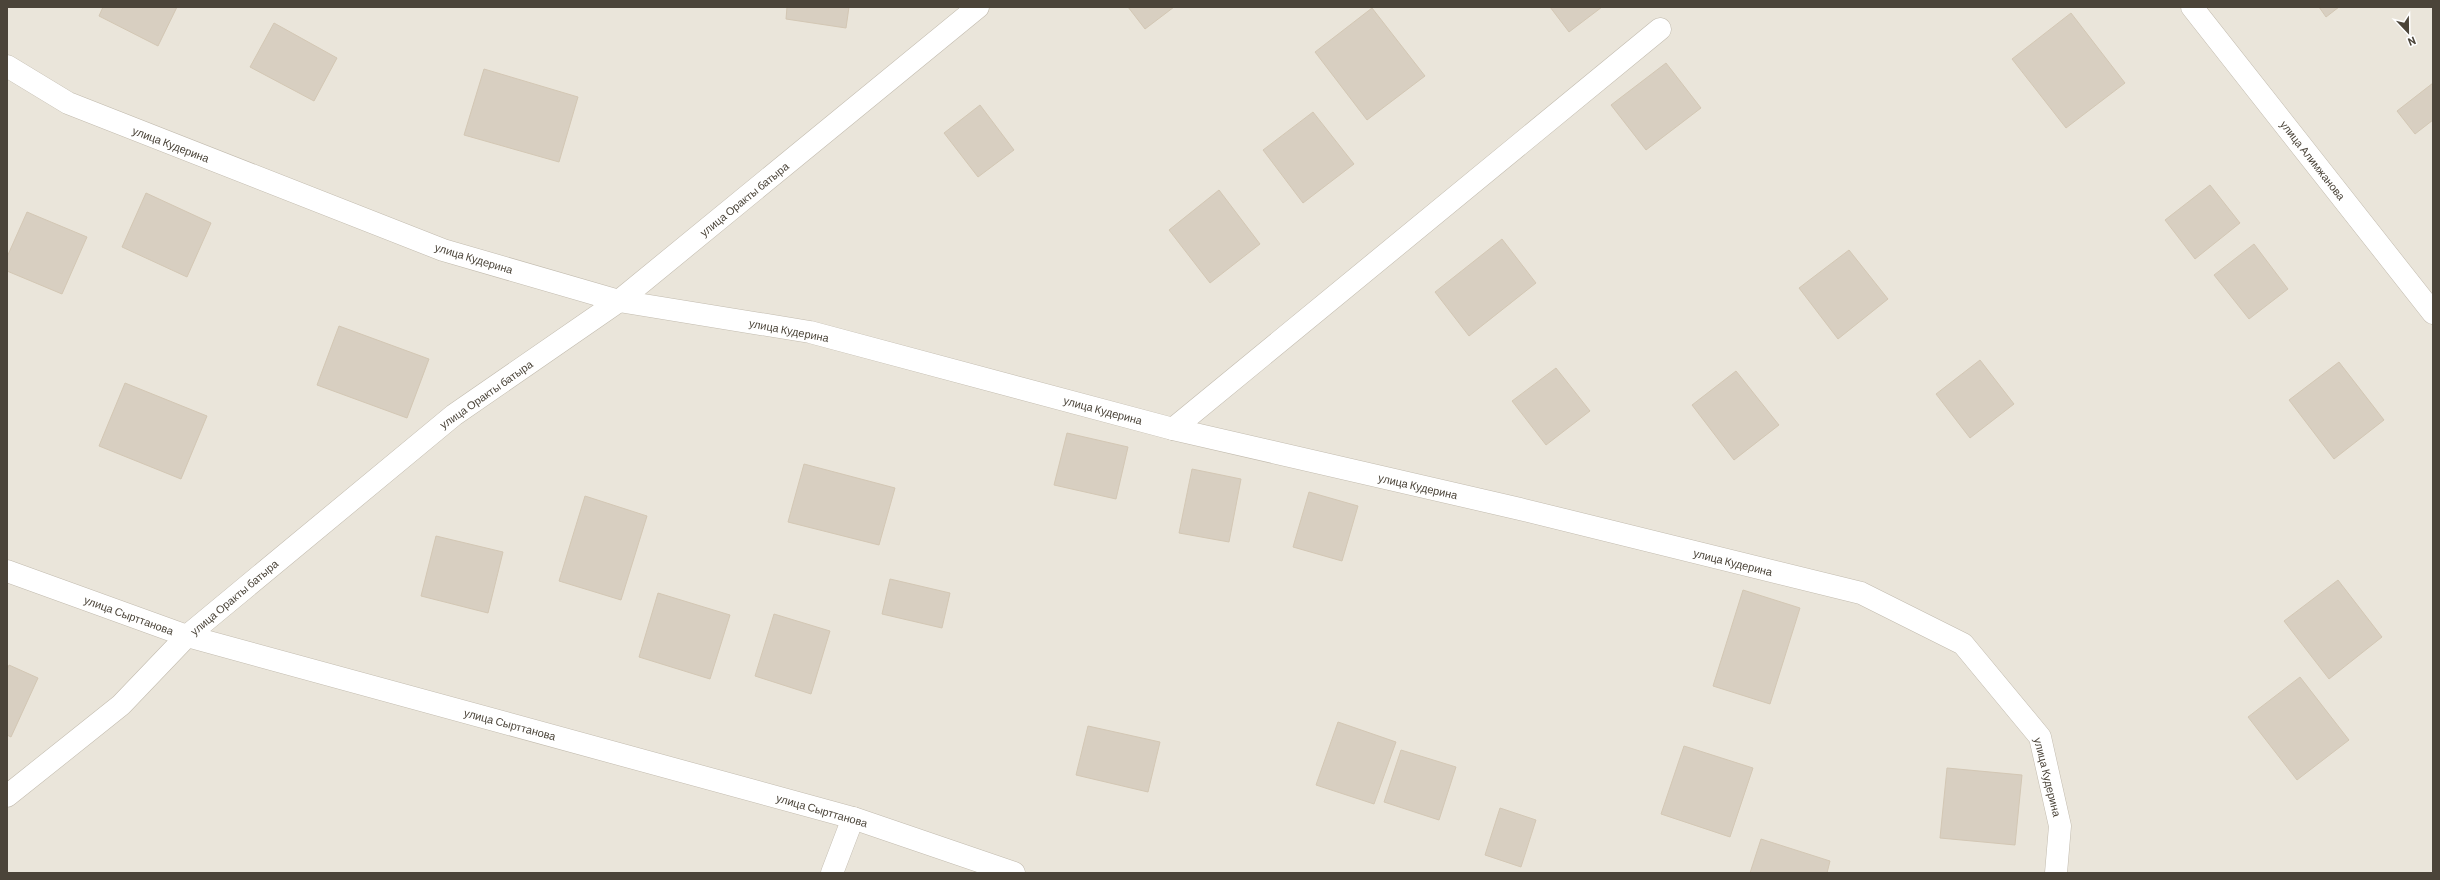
<svg xmlns="http://www.w3.org/2000/svg" width="2440" height="880" font-family="Barlow,sans-serif">
<style>
.residential{fill:#eae5da}
.building{fill:#d8cfc1;stroke:#d3c7b4}
.lines{fill:none;stroke-linecap:round;stroke-linejoin:round}
.minor-casing{stroke:#c2bbae;stroke-width:23}
.minor{stroke:#fff;stroke-width:22}
.labels{text-anchor:middle;dominant-baseline:central;stroke-width:3;stroke-linejoin:round;paint-order:stroke}
.street-label{font-size:11px;fill:#4b4439;stroke:#fff}
</style>
<rect width="100%" height="100%" fill="#f6f3ec"/>
<rect class="residential" x="7" y="7" width="2426" height="866"/>
<g class="building">
<polygon points="103,7 177,7 158,46 99,16"/>
<polygon points="787,7 849,7 846,28 786,19"/>
<polygon points="1128,7 1174,7 1145,29"/>
<polygon points="1550,7 1602,7 1569,32"/>
<polygon points="2319,7 2339,7 2326,17"/>
<polygon points="1372,8 1425,76 1367,120 1315,52"/>
<polygon points="2071,13 2125,83 2066,128 2012,59"/>
<polygon points="274,23 337,58 314,101 250,67"/>
<polygon points="1666,63 1701,108 1646,150 1611,105"/>
<polygon points="484,69 578,97 559,162 464,135"/>
<polygon points="2433,83 2433,120 2415,134 2397,111"/>
<polygon points="980,105 1014,150 978,177 944,133"/>
<polygon points="1313,112 1354,164 1303,203 1263,150"/>
<polygon points="2210,185 2240,223 2195,259 2165,220"/>
<polygon points="1219,190 1260,244 1210,283 1169,230"/>
<polygon points="146,193 211,223 187,277 122,247"/>
<polygon points="27,212 87,237 62,294 7,271 7,257"/>
<polygon points="1502,239 1536,283 1469,336 1435,292"/>
<polygon points="2254,244 2288,289 2249,319 2214,275"/>
<polygon points="1849,250 1888,299 1838,339 1799,288"/>
<polygon points="339,326 429,359 407,418 317,385"/>
<polygon points="1980,360 2014,404 1970,438 1936,394"/>
<polygon points="2339,362 2384,420 2334,459 2289,400"/>
<polygon points="1556,368 1590,411 1546,445 1512,401"/>
<polygon points="1736,371 1779,425 1734,460 1692,405"/>
<polygon points="125,383 207,416 181,479 99,446"/>
<polygon points="1067,433 1128,447 1116,499 1054,485"/>
<polygon points="804,464 895,488 879,545 788,522"/>
<polygon points="1192,469 1241,479 1229,542 1179,533"/>
<polygon points="1309,492 1358,506 1342,561 1293,547"/>
<polygon points="585,496 647,516 621,600 559,581"/>
<polygon points="436,536 503,552 488,613 421,596"/>
<polygon points="890,579 950,593 942,628 882,614"/>
<polygon points="2338,580 2382,637 2329,679 2284,621"/>
<polygon points="1743,590 1800,608 1770,704 1713,686"/>
<polygon points="658,593 730,615 710,679 639,657"/>
<polygon points="774,614 830,631 811,694 755,676"/>
<polygon points="9,665 38,678 11,737 7,735 7,670"/>
<polygon points="2300,677 2349,740 2297,780 2248,717"/>
<polygon points="1338,722 1396,742 1374,804 1316,785"/>
<polygon points="1088,726 1160,742 1148,792 1076,775"/>
<polygon points="1684,746 1753,768 1730,837 1661,814"/>
<polygon points="1401,750 1456,767 1439,820 1384,802"/>
<polygon points="1947,768 2022,775 2015,845 1940,838"/>
<polygon points="1500,808 1536,820 1521,867 1485,855"/>
<polygon points="1761,839 1830,861 1827,873 1750,873"/>
</g>
<g class="lines">
<g class="minor-casing">
<g id="minor">
<polyline points="2192,7 2433,313"/>
<polyline points="7,66 68,103 443,250 619,301 810,332 1173,429 1520,509 1861,593 1963,644 2040,737 2060,826 2056,873"/>
<polyline points="1173,429 1660,29"/>
<polyline points="7,571 187,636 853,818 1014,873"/>
<polyline points="7,796 121,705 187,636 454,415 619,301 978,7"/>
<polyline points="832,873 853,818"/>
</g>
</g>
<use href="#minor" class="minor"/>
</g>
<g class="labels">
<g class="street-label">
<text transform="translate(171 144) rotate(21)">улица Кудерина</text>
<text transform="translate(2313 160) rotate(52)">улица Алимжанова</text>
<text transform="translate(744 199) rotate(-39)">улица Оракты батыра</text>
<text transform="translate(474 258) rotate(17)">улица Кудерина</text>
<text transform="translate(789 330) rotate(11)">улица Кудерина</text>
<text transform="translate(486 394) rotate(-35)">улица Оракты батыра</text>
<text transform="translate(1103 410) rotate(15)">улица Кудерина</text>
<text transform="translate(1418 486) rotate(13)">улица Кудерина</text>
<text transform="translate(1733 562) rotate(14)">улица Кудерина</text>
<text transform="translate(234 597) rotate(-40)">улица Оракты батыра</text>
<text transform="translate(129 615) rotate(20)">улица Сырттанова</text>
<text transform="translate(510 724) rotate(15)">улица Сырттанова</text>
<text transform="translate(2048 777) rotate(76)">улица Кудерина</text>
<text transform="translate(822 810) rotate(16)">улица Сырттанова</text>
</g>
</g>
<rect width="2440" height="880" fill="none" stroke="#4b4439" stroke-width="16"/>
<g transform="translate(2408 32) rotate(158)" stroke="#ffffff" stroke-width="3" paint-order="stroke">
<path d="M0-3L7 15L0 10L-7 15Z" fill="#4b4439"/>
<text y="-6" font-size="11" font-weight="bold" text-anchor="middle" fill="#4b4439">N</text>
</g>
</svg>
